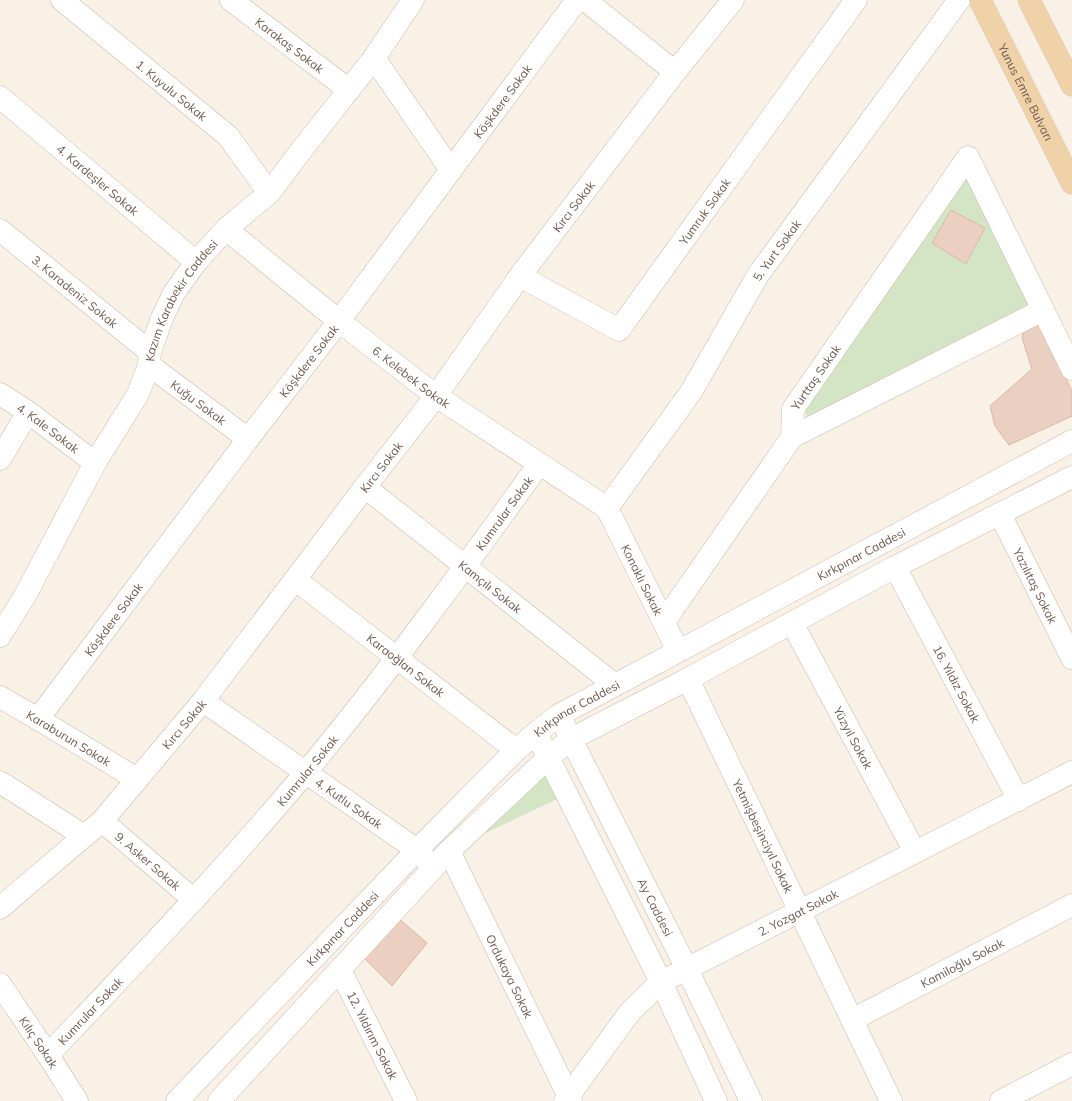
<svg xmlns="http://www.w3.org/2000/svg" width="1072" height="1101" font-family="Mulish,sans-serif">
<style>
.green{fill:#d4e5c6}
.building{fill:#ebd0c1;stroke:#dbb7a4}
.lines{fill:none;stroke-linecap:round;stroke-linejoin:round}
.street-casing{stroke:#c9b9ae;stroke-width:23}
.secondary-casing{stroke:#cdbbaf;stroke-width:23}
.primary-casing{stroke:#d4cdca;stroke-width:23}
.street{stroke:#fff;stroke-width:22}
.secondary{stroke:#fff;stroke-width:22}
.primary{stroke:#efd2a7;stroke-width:22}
.labels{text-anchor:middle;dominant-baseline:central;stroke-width:3.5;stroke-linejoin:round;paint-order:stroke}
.street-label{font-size:12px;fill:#6f594e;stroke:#fcf5ec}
</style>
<rect width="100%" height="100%" fill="#f9f1e6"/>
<g class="green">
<polygon points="967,175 1032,307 808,420 805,411"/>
<polygon points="548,762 564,796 479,836"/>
</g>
<g class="building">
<polygon points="951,210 985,228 966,264 932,243"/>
<polygon points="1026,319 1039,324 1072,391 1072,416 1009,445 995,426 990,406 1032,369 1022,338"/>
<polygon points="397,917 427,943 392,986 361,955"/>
</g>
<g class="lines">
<g class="street-casing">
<g id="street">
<path id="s1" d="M62,0L228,136L269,193"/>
<path id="s2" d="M231,0L349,90"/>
<polyline points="585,0 675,72"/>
<polyline points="374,58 451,170"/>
<path id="s3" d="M0,97L196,262"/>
<path id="s4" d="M226,229L339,321L436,396L607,508"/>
<path id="s5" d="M0,230L150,352"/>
<path id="s6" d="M520,276L619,330L856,0"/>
<path id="s7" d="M149,365L248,439"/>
<path id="s8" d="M0,394L28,412L95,463"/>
<polyline points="792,437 1043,310"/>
<polyline points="0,459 28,412"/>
<path id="s9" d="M365,487L615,685"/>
<path id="s10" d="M607,508L691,392L758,275L959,0"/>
<path id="s11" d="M607,508L678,651"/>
<path id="s12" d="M1000,514L1072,658"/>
<path id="s13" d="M895,567L1019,800"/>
<path id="s14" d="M296,580L516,750"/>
<path id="s15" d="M664,622L792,437L793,409L968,157L1072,369"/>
<path id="s16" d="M792,623L915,852"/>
<path id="s17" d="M688,679L891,1101"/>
<path id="s18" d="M0,697L38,719L137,779"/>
<path id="s19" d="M203,701L417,850L433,867"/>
<path id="s20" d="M559,715L687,969L751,1101"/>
<path id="s21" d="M38,719L248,439L339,321L577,0"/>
<polyline points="536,733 661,982 716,1101"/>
<polyline points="0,782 84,836"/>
<path id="s22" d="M102,821L194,900"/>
<path id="s23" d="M449,851L571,1101"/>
<path id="s24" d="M0,908L102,821L203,701L365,487L436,396L520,276L675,72L733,0"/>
<path id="s25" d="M340,970L406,1101"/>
<path id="s26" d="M0,984L48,1055L77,1101"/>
<path id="s27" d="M852,1020L1072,905"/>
<path id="s28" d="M48,1055C136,962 224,870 306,772C388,673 464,569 539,464"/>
<path id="s29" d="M565,1101L630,1012L661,982L1072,772"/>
<polyline points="1001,1101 1072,1064"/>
</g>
</g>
<g class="secondary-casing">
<g id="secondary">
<path id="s30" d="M0,636L26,594L95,463L138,394L149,365L150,352L162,318L174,293L196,262L226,229L269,193L307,143L374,58L413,0"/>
<path id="s31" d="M177,1101L417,850L516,750L536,733L559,715L1072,441"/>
<polyline points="219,1101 449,851 548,758 571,739 688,679 895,567 1072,477"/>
</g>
</g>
<g class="primary-casing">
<g id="primary">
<path id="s32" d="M980,0L1072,183"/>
<polyline points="1029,0 1072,85"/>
</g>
</g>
<use href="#street" class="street"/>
<use href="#secondary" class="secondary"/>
<use href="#primary" class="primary"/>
</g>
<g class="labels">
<g class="street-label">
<text stroke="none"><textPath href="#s2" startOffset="74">Karakaş Sokak</textPath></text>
<text stroke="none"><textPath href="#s1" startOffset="142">1. Kuyulu Sokak</textPath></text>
<text stroke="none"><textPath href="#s32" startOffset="103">Yunus Emre Bulvarı</textPath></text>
<text stroke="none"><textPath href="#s21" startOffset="773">Köşkdere Sokak</textPath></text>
<text stroke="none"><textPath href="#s3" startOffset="128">4. Kardeşler Sokak</textPath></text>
<text stroke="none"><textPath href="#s24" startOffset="909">Kırcı Sokak</textPath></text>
<text stroke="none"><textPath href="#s6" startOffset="259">Yumruk Sokak</textPath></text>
<text stroke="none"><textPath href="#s10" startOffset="309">5. Yurt Sokak</textPath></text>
<text stroke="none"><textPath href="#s5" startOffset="97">3. Karadeniz Sokak</textPath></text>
<text stroke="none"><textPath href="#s30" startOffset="383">Kazım Karabekir Caddesi</textPath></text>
<text stroke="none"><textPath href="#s21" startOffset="449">Köşkdere Sokak</textPath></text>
<text stroke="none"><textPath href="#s4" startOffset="237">6. Kelebek Sokak</textPath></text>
<text stroke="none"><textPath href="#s15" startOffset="292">Yurttaş Sokak</textPath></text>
<text stroke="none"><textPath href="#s7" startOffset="62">Kuğu Sokak</textPath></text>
<text stroke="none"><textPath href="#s8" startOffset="59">4. Kale Sokak</textPath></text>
<text stroke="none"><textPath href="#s24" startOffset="585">Kırcı Sokak</textPath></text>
<text stroke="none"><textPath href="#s28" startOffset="709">Kumrular Sokak</textPath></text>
<text stroke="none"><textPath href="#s31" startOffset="886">Kırkpınar Caddesi</textPath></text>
<text stroke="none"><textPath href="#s11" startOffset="80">Konaklı Sokak</textPath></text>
<text stroke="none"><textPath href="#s9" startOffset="160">Kamçılı Sokak</textPath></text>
<text stroke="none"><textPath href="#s12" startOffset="80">Yazılıtaş Sokak</textPath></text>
<text stroke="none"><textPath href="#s21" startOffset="125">Köşkdere Sokak</textPath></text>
<text stroke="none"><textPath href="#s14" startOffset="139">Karaoğlan Sokak</textPath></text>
<text stroke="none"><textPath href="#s13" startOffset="132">16. Yıldız Sokak</textPath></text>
<text stroke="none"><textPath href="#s31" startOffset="562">Kırkpınar Caddesi</textPath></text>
<text stroke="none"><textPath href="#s24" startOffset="261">Kırcı Sokak</textPath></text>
<text stroke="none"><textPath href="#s18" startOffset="80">Karaburun Sokak</textPath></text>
<text stroke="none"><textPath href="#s16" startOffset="130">Yüzyıl Sokak</textPath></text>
<text stroke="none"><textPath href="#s28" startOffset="385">Kumrular Sokak</textPath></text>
<text stroke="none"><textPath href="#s19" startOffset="178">4. Kutlu Sokak</textPath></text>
<text stroke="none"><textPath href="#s17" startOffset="174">Yetmişbeşinciyıl Sokak</textPath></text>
<text stroke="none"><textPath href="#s22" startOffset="61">9. Asker Sokak</textPath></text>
<text stroke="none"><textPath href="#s20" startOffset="215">Ay Caddesi</textPath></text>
<text stroke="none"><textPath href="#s29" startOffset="307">2. Yozgat Sokak</textPath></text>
<text stroke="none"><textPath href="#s31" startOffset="239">Kırkpınar Caddesi</textPath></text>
<text stroke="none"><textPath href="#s27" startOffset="124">Kamiloğlu Sokak</textPath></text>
<text stroke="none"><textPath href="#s23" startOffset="139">Ordukaya Sokak</textPath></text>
<text stroke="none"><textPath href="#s28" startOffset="61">Kumrular Sokak</textPath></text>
<text stroke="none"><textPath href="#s25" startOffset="73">12. Yıldırım Sokak</textPath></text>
<text stroke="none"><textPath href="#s26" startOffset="70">Kılıç Sokak</textPath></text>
</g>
</g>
</svg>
